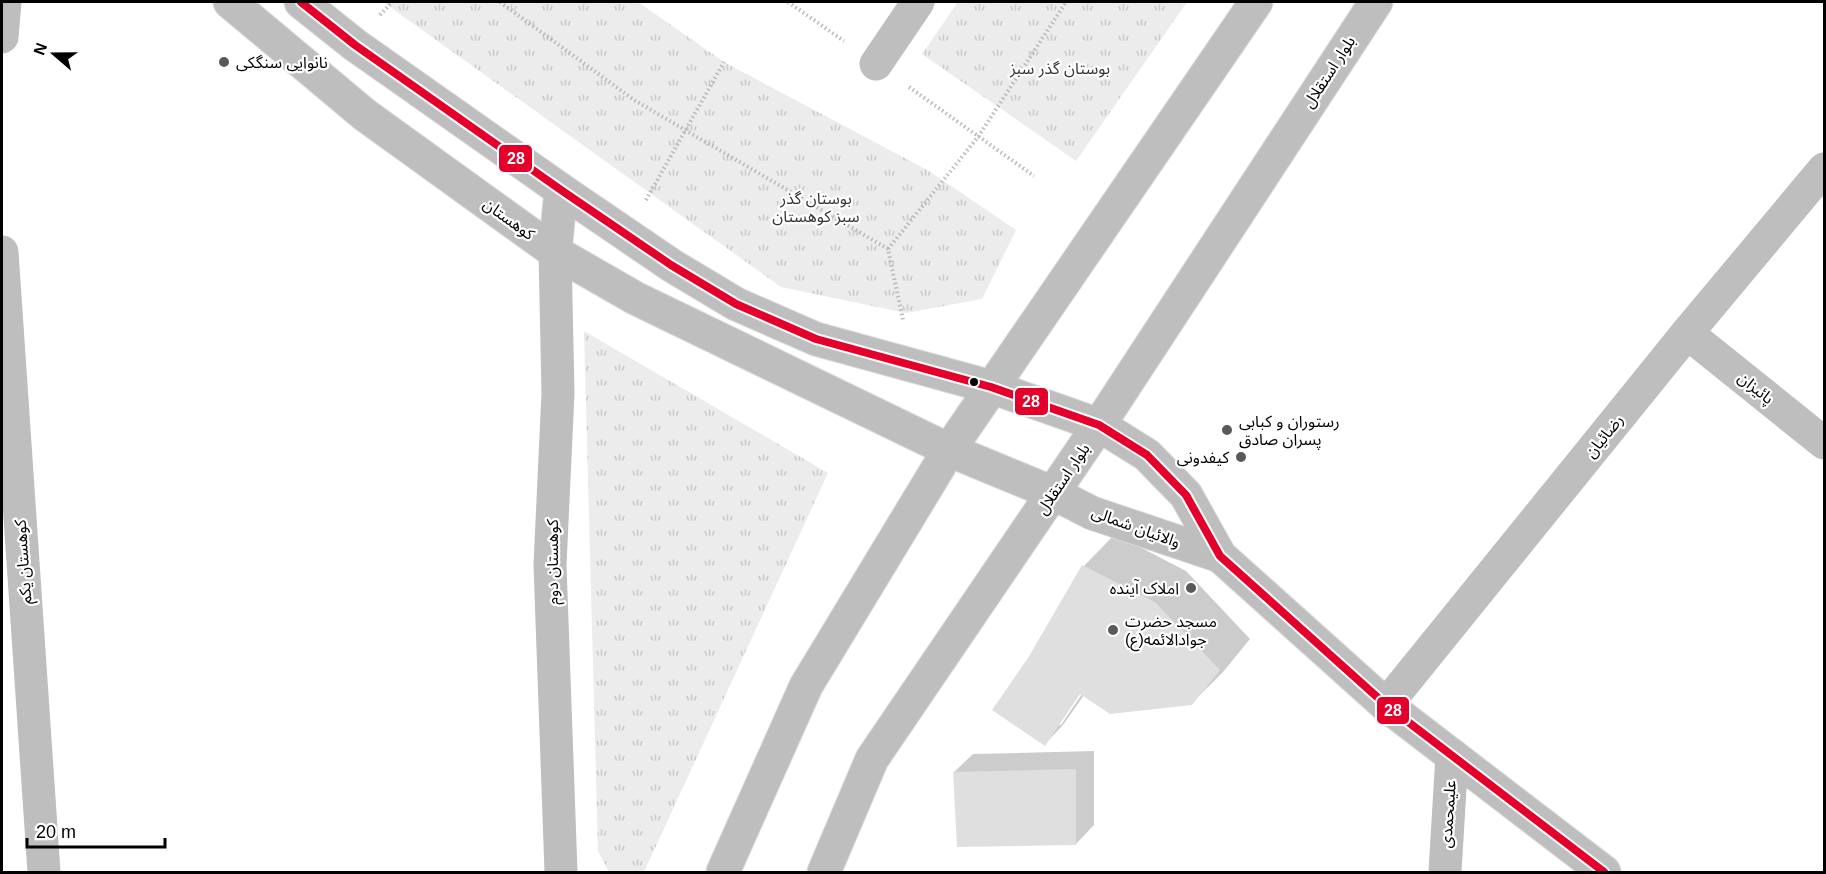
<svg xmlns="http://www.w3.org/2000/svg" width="1826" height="874" font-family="Arial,'Noto Sans Arabic',sans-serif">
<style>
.grass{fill:url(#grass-tufts)}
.shadow{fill:#0003;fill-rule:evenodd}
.building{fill:#dfdfdf}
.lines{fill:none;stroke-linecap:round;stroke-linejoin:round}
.major-casing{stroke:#dbdbdb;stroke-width:35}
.path{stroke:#b9b9b9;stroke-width:4;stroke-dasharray:1.5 3;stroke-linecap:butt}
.minor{stroke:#bebebe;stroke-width:33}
.major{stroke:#bebebe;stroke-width:33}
.bus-1-casing{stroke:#fff;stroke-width:12}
.bus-1{stroke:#e4002b;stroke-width:8}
.poi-dot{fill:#595959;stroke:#fff;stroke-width:2}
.bus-dot{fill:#000;stroke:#fff;stroke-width:2}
.labels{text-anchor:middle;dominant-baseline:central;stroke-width:4.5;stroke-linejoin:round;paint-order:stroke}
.poi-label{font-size:16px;fill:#000;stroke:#fff;text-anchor:start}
.park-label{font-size:16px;fill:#333;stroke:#fff}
.street-label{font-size:16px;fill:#000;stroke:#fff}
.line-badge{stroke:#fff;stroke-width:2}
.badge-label{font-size:16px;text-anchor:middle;font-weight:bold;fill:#fff}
</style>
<defs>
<pattern id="grass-tufts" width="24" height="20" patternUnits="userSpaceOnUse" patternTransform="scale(1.5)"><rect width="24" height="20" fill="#ececec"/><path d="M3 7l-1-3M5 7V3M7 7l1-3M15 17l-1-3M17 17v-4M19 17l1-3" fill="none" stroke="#c9c9c9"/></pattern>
</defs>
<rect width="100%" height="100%" fill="#fff"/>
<g class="grass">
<polygon points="383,2 638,2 724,62 929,171 1016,230 982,299 906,313 781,287"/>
<polygon points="958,2 1187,2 1076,161 922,54"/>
<polygon points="584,331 828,473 644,872 609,872 598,851"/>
</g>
<g class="shadow">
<path d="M1115,534L1186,571L1250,639L1223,672L1192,703L1084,695L1063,725L1045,744L1029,659L1084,566ZM1083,687L1086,688L1061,725H1057Z"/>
<polygon points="1094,751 1094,825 1076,844 954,772 973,754"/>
</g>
<g class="building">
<polygon points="1082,565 1155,602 1220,670 1192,705 1110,714 1080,694 1045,746 992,710 1028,658"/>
<polygon points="1076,769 1076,845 957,847 953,772"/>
</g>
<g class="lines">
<g class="major-casing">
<g id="major">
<polyline points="230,2 365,115 555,252 635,298 949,450 1053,493 1092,513 1220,556"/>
<polyline points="301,2 355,45 561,190 671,265 736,304 816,339 991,387 1099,425 1147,455 1186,495 1220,556 1386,705 1604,872"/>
<polyline points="555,252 561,190"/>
<polyline points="723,872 806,686 949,450 1256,2"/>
<polyline points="824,872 872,759 1099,425 1376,2"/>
</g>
</g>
<g class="path">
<polyline points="500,2 634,100 888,249 903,320"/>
<polyline points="788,2 844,41"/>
<polyline points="380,15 392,2"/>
<polyline points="909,87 1034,176"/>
<polyline points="646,200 724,62"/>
<polyline points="888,249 978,137 1066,2"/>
</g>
<g class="minor">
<polyline points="2,37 5,2"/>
<polyline points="876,64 918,2"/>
<polyline points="2,252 44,872"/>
<polyline points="555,252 558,393 550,565 561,872"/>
<polyline points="1687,333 1824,443"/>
<polyline points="1386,705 1687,333 1824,169"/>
<polyline points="1445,872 1452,755"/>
</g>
<use href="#major" class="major"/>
<g class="bus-1-casing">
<polyline id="bus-1" points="301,2 355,45 561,190 671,265 736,304 816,339 991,387 1099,425 1147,455 1186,495 1220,556 1386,705 1604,872"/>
</g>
<use href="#bus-1" class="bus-1"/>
</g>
<g class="poi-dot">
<circle cx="224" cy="62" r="6"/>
<circle cx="1227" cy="430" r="6"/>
<circle cx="1241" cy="457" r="6"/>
<circle cx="1191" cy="588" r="6"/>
<circle cx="1113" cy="630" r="6"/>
</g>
<circle class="bus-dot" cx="974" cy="382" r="5"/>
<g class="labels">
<g class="poi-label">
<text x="236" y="62">نانوایی سنگکی</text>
<text x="1239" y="421">رستوران و کبابی<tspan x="1239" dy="18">پسران صادق</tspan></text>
<text x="1229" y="457" text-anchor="end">کیفدونی</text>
<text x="1179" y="588" text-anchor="end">املاک آینده</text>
<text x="1125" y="621">مسجد حضرت<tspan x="1125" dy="18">جوادالائمه(ع)</tspan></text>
</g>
<g class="park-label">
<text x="1060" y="68">بوستان گذر سبز</text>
<text x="816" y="198">بوستان گذر<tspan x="816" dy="18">سبز کوهستان</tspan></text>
</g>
<g class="street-label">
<text transform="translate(1329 72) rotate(-57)">بلوار استقلال</text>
<text transform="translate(509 219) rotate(36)">کوهستان</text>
<text transform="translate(1756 388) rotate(39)">پائیزان</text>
<text transform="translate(1604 436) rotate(-51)">رضائیان</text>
<text transform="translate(1063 479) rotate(-56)">بلوار استقلال</text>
<text transform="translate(1136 527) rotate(20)">والائیان شمالی</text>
<text transform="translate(23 562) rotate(-94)">کوهستان یکم</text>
<text transform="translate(552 562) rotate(-90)">کوهستان دوم</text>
<text transform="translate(1448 814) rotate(-86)">علیمحمدی</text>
</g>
</g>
<g class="line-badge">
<rect x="498" y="144" width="35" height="29" rx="6" fill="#e4002b"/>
<rect x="1014" y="387" width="35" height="29" rx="6" fill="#e4002b"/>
<rect x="1376" y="696" width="34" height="29" rx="6" fill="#e4002b"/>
</g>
<g class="badge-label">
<text x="516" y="164">28</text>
<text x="1031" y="407">28</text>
<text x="1393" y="716">28</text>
</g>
<rect width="1826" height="874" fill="none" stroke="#000000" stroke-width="6"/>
<g transform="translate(54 54) rotate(290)" stroke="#ffffff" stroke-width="4.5" paint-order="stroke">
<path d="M0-4.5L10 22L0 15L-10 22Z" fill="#000000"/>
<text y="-9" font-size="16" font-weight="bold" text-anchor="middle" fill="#000000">N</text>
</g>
<path d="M27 838v9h138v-9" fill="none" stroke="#000000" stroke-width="3"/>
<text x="36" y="838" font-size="18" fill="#000000" stroke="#ffffff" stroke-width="4.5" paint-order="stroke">20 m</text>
</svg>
